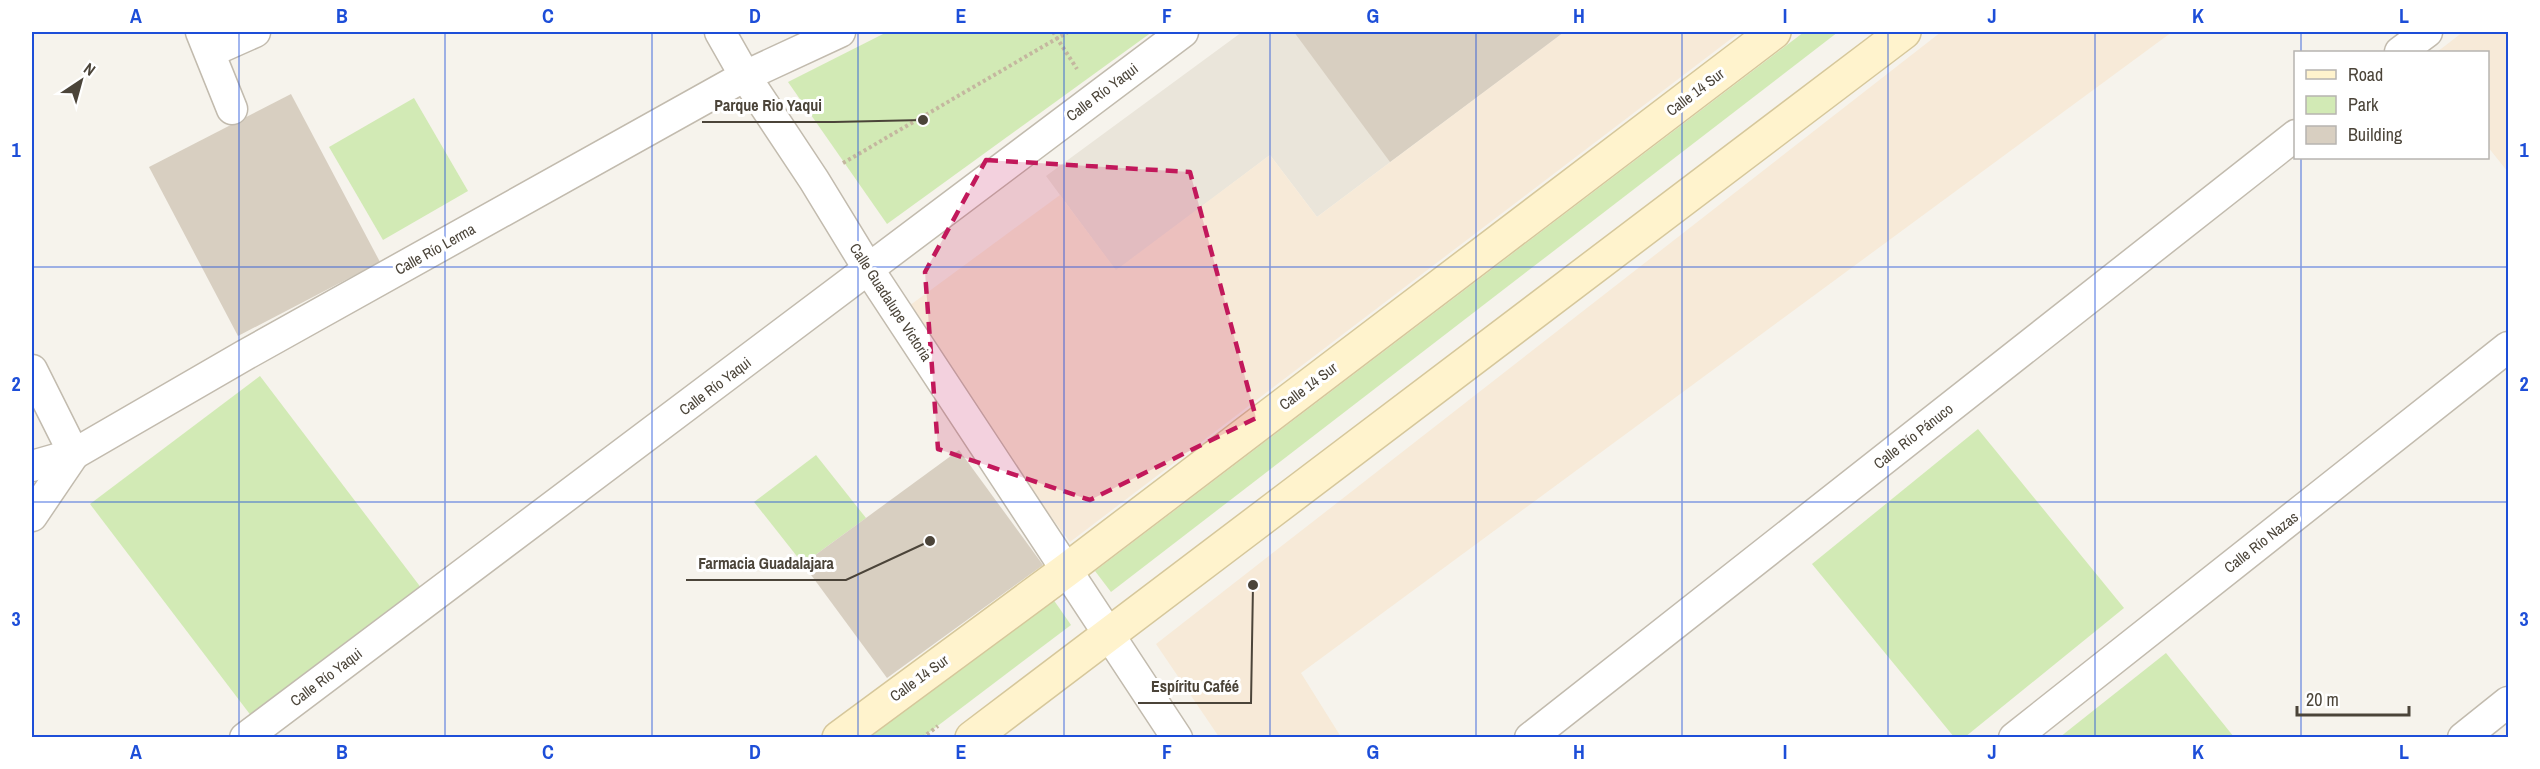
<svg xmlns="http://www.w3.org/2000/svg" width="2540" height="769" font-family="'Archivo Narrow',sans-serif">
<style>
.residential{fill:#eae5da}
.commercial{fill:#f7ead8}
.green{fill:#d2eab5}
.building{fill:#d8cfc1}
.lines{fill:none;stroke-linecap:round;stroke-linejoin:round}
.minor-casing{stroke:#c2bbae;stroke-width:33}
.secondary-casing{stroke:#d6c79b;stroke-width:36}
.path{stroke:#c4b79f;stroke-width:4;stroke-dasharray:3 3;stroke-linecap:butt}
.minor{stroke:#fff;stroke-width:30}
.secondary{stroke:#fff3cd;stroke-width:33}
.marked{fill:#c2185b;fill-opacity:0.2;stroke:#c2185b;stroke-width:4.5;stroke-dasharray:12 8;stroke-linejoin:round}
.grid{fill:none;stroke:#1d4ed8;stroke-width:1.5;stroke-opacity:0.55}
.labels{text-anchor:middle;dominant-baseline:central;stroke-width:6;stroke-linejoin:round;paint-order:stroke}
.street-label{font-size:15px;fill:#4b4439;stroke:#fff}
.leader{fill:none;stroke:#4b4439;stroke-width:2}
.callout-dot{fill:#4b4439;stroke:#fff;stroke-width:2}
.callout-label{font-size:16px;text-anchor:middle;font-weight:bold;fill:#4b4439;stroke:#fff;stroke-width:6;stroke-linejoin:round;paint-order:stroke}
.neatline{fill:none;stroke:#1d4ed8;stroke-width:2}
.grid-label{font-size:20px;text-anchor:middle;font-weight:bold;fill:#1d4ed8}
</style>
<rect width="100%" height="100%" fill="#f6f3ec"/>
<polygon class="residential" points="1242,32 1564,32 1317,217 1270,155 1116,271 1046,176"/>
<g class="commercial">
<polygon points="1564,32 1740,32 1070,542 898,314 1060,195 1116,270 1270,155 1317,217"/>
<polygon points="1941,32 2172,32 1301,673 1341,737 1219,737 1156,644"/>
<polygon points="2463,32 2508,32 2508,172 2488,147 2488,52 2437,52"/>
</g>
<g class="green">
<polygon points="887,32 1152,32 887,224 788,82"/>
<polygon points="1804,32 1838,32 1111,592 1095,571"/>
<polygon points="414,98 468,191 383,240 329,147"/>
<polygon points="260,376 422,589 252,717 90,504"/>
<polygon points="1978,429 2124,608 1965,737 1954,737 1812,564"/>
<polygon points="816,455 866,518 803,564 754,502"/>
<polygon points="1053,599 1071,625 923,737 868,738"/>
<polygon points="2166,653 2234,737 2060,737"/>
</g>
<g class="building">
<polygon points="1294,32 1564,32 1390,162"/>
<polygon points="291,94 380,262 238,336 149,167"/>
<polygon points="959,450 1043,565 887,678 803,564"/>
</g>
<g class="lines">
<g class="minor-casing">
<g id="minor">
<polyline points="201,32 232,109"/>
<polyline points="720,32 745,76 814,180 869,270 1177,738"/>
<polyline points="210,52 255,32"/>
<polyline points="2400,52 2427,32"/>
<polyline points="32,370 74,454 32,516"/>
<polyline points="32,466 74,454 245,355 745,76 840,32"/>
<polyline points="245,738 1183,32"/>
<polyline points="1530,738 2296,135"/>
<polyline points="2014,738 2508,347"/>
<polyline points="2463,738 2508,702"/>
</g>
</g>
<g class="secondary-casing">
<g id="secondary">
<polyline points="839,738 1068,569 1774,32"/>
<polyline points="972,738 1904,32"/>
</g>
</g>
<g class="path">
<polyline points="1053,32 1077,69"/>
<polyline points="843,163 1068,32"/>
<polyline points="922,738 938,726"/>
</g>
<use href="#minor" class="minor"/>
<use href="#secondary" class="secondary"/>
</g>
<path class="marked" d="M986,160L1190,172L1256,418L1090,500L938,449L925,272Z"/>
<path class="grid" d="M239,32V738M445,32V738M652,32V738M858,32V738M1064,32V738M1270,32V738M1476,32V738M1682,32V738M1888,32V738M2095,32V738M2301,32V52M2301,158V738M32,267H2508M32,502H2508"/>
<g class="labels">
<g class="street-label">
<text transform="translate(1102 92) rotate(-37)">Calle Río Yaqui</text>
<text transform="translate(1695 92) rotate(-37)">Calle 14 Sur</text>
<text transform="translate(435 249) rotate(-29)">Calle Río Lerma</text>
<text transform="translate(891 302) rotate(57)">Calle Guadalupe Victoria</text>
<text transform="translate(715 386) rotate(-37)">Calle Río Yaqui</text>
<text transform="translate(1308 386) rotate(-37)">Calle 14 Sur</text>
<text transform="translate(1913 436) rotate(-38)">Calle Río Pánuco</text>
<text transform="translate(2261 542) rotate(-38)">Calle Río Nazas</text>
<text transform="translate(326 677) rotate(-37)">Calle Río Yaqui</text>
<text transform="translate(919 678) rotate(-36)">Calle 14 Sur</text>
</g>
</g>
<path class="leader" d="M923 120L834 122H702M930 541L846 580H686M1253 585L1251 703H1138"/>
<g class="callout-dot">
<circle cx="923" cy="120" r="6"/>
<circle cx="930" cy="541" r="6"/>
<circle cx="1253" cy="585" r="6"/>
</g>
<g class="callout-label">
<text x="768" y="111">Parque Rio Yaqui</text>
<text x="766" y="569">Farmacia Guadalajara</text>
<text x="1195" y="692">Espíritu Caféé</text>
</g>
<rect width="2540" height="769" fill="none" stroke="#ffffff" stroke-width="66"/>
<rect x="2294" y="51" width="195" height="108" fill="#ffffff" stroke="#b7b4b0" stroke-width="1.5"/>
<rect x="2306" y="70" width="30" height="9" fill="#fff3cd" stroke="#b7b4b0" stroke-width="1.5"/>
<text x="2348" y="81" font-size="18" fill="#4b4439">Road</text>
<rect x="2306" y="96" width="30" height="18" fill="#d2eab5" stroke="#b7b4b0" stroke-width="1.5"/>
<text x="2348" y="111" font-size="18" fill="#4b4439">Park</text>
<rect x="2306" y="126" width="30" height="18" fill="#d8cfc1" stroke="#b7b4b0" stroke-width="1.5"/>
<text x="2348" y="141" font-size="18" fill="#4b4439">Building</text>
<g transform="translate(81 81) rotate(36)" stroke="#ffffff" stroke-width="4.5" paint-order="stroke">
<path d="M0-4.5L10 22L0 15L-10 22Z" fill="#4b4439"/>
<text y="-9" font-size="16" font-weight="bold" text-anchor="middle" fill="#4b4439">N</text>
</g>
<path d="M2297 706v9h112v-9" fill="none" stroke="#4b4439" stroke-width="3"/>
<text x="2306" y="706" font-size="18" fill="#4b4439" stroke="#ffffff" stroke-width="4.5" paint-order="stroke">20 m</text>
<rect x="33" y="33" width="2474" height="703" class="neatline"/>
<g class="grid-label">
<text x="136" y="23">A</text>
<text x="342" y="23">B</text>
<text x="548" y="23">C</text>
<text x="755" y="23">D</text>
<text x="961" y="23">E</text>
<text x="1167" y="23">F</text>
<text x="1373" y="23">G</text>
<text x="1579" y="23">H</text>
<text x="1785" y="23">I</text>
<text x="1992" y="23">J</text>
<text x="2198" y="23">K</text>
<text x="2404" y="23">L</text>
<text x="16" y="157">1</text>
<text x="2524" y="157">1</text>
<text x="16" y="391">2</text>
<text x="2524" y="391">2</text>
<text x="16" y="626">3</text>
<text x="2524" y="626">3</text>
<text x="136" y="759">A</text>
<text x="342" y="759">B</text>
<text x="548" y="759">C</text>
<text x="755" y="759">D</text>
<text x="961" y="759">E</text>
<text x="1167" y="759">F</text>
<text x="1373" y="759">G</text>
<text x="1579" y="759">H</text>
<text x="1785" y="759">I</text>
<text x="1992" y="759">J</text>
<text x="2198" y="759">K</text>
<text x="2404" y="759">L</text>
</g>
</svg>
